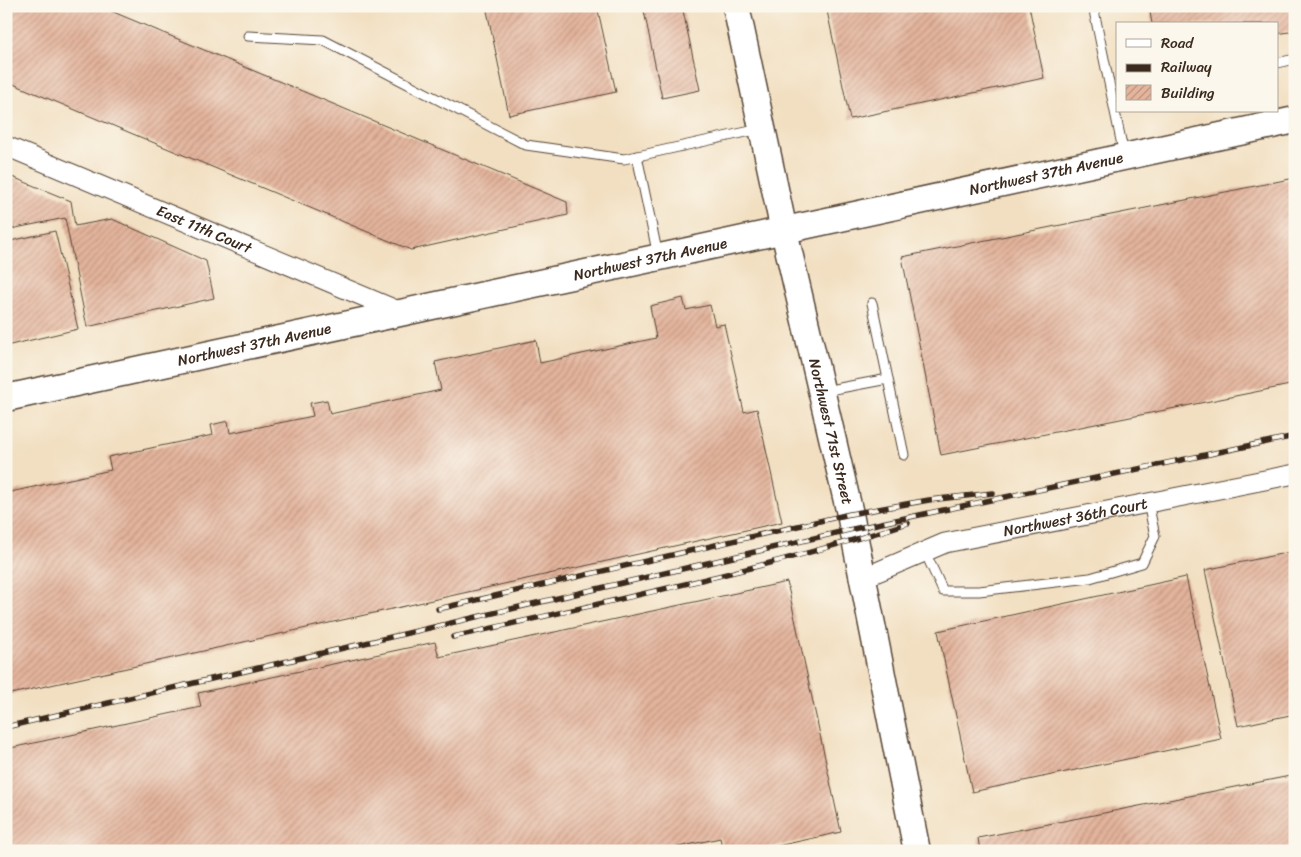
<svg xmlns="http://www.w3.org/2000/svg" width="1301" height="857" font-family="Sriracha,sans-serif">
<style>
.building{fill:url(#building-hatch)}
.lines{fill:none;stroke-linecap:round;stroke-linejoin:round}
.lane-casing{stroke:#564536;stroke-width:11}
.street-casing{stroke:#564536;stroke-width:21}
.secondary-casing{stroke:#564536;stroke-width:29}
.lane{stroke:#fff;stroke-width:9}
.street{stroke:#fff;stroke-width:19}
.secondary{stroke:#fff;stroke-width:26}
.rail-casing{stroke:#3b2a1e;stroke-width:5.5}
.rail{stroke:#fbf7ec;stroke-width:4;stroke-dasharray:11;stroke-linecap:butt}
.labels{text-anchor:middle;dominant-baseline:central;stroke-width:4.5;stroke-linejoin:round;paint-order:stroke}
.street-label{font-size:15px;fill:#3b2a1e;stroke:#fbf7ec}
</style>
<defs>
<pattern id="building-hatch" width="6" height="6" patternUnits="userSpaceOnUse" patternTransform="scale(1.25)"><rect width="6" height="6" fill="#e4b49c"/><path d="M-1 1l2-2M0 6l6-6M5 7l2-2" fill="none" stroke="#ba937f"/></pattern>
</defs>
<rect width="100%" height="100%" fill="#fbf7ec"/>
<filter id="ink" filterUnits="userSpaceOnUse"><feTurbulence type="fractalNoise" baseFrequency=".02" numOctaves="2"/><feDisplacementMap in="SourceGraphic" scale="10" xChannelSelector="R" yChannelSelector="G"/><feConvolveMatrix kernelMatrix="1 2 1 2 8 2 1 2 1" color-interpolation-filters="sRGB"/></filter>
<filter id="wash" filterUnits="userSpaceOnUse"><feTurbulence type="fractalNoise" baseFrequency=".0096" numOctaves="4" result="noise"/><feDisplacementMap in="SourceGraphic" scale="20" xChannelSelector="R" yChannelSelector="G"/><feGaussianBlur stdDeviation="1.12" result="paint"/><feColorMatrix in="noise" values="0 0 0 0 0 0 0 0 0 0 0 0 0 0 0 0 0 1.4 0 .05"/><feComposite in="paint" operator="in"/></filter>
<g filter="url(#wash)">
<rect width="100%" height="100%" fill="#f2dfc1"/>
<g id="blocks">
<g class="building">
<polygon points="6,6 99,6 567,202 568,215 411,250 6,81"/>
<polygon points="486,6 597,6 616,92 509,115"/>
<polygon points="643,6 682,6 700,90 662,98"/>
<polygon points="826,6 1029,6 1044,78 850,119"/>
<polygon points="1149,6 1295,6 1295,31 1277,34 1277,24 1152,24"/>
<polygon points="10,176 71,201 75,226 112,219 206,261 214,298 87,327 65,218 6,230 6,177"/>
<polygon points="1295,178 1295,384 941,455 902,257"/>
<polygon points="55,231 78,329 6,346 6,242"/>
<polygon points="683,298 686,310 710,305 715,326 724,324 744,412 757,409 782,522 6,695 6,493 111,470 108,457 213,435 211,425 228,421 230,433 313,416 310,403 327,400 330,414 441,390 435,362 536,340 540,363 656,338 650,306"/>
<polygon points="1295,551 1295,714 1238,726 1205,570"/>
<polygon points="1186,577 1221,739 972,792 938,631"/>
<polygon points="787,582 841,832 755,851 723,851 720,838 660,851 6,851 6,749 201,707 198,693 435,642 439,657"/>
<polygon points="1295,775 1295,851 980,851 978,838"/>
</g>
</g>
</g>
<g filter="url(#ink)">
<use href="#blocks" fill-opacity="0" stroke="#564536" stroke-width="1"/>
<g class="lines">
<g class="lane-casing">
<g id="lane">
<polyline points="1093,6 1124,155"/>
<polyline points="248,36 323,40 526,145 624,159 760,129"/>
<polyline points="1277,63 1295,59"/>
<polyline points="637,156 658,256"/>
<polyline points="872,303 904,455"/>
<polyline points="824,391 888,379"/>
<polyline points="925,552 943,591 979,591 1090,578 1142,563 1155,536 1148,503"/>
</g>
</g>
<g class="street-casing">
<g id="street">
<path id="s1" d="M6,146L403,313"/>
<path id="s2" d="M863,578L945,543L1295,474"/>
</g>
</g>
<g class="secondary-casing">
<g id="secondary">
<path id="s3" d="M736,6L784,231L850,514L917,851"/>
<path id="s4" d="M6,398L1295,120"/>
</g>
</g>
<use href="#lane" class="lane"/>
<use href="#street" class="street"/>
<use href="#secondary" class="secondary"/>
<g class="rail-casing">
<g id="rail">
<polyline points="438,609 850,514 929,500 993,493"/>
<path d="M453,637C605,602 759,571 908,523"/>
<polyline points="6,727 853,529 1295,436"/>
</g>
</g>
<use href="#rail" class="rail"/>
</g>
</g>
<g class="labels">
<g class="street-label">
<text stroke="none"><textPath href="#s4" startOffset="1064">Northwest 37th Avenue</textPath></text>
<text stroke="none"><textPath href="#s1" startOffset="215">East 11th Court</textPath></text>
<text stroke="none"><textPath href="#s4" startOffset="659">Northwest 37th Avenue</textPath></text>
<text stroke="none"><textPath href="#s4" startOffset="254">Northwest 37th Avenue</textPath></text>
<text stroke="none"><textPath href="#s3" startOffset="436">Northwest 71st Street</textPath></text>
<text stroke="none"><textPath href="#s2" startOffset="222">Northwest 36th Court</textPath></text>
</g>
</g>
<rect width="1301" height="857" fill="none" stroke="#fbf7ec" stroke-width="25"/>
<rect x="1116" y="22" width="162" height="90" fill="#fbf7ec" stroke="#aea59a"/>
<rect x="1126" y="39" width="25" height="8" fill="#ffffff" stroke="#aea59a"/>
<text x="1161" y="48" font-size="15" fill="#3b2a1e">Road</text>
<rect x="1126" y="64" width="25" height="8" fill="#3b2a1e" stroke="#aea59a"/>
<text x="1161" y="72" font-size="15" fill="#3b2a1e">Railway</text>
<rect x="1126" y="85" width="25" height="15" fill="url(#building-hatch)" stroke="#aea59a"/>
<text x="1161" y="98" font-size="15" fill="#3b2a1e">Building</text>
</svg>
